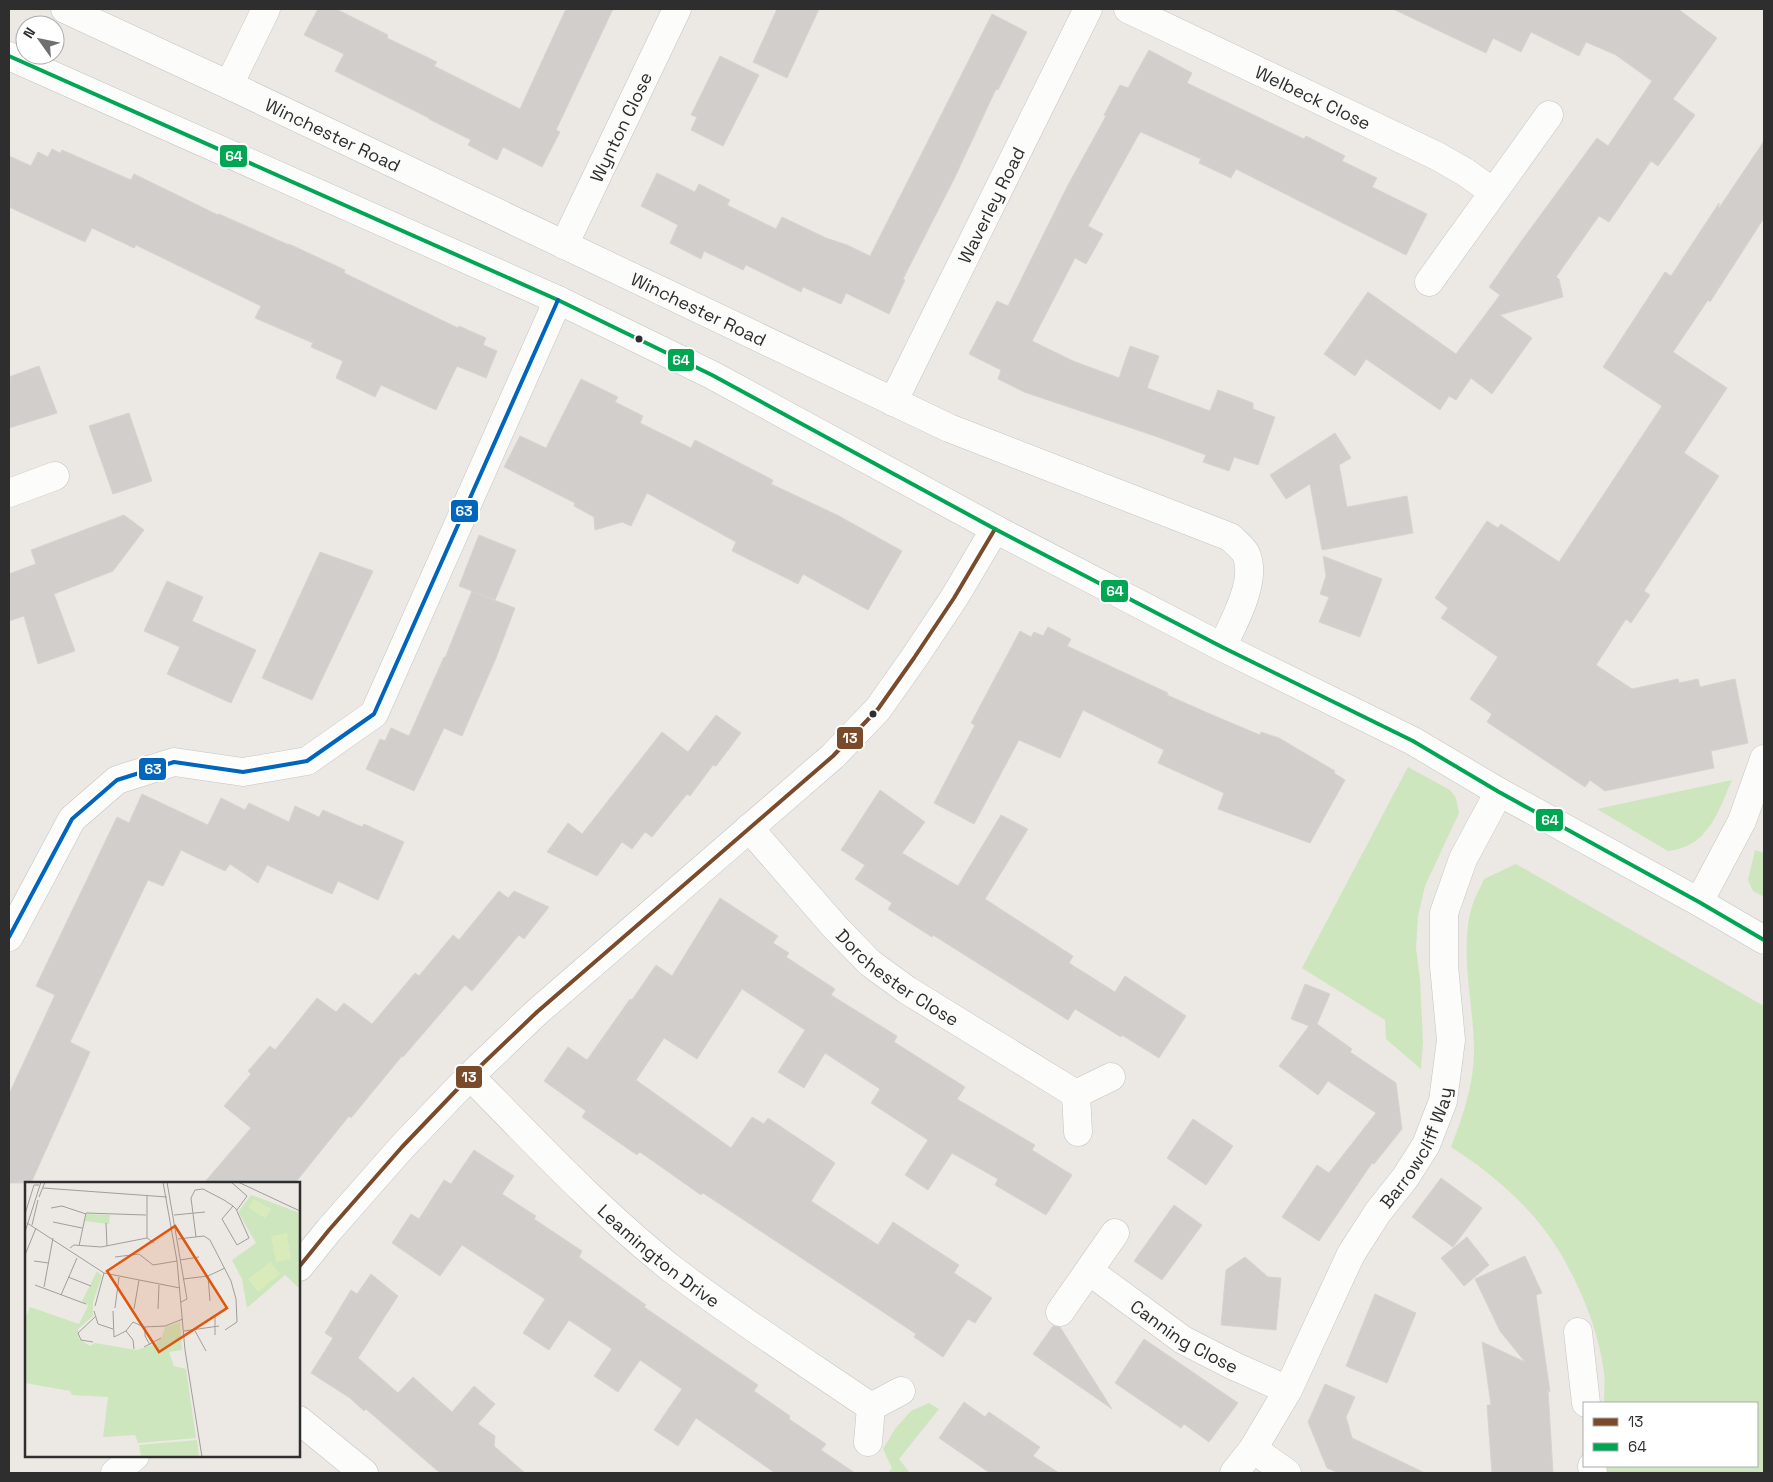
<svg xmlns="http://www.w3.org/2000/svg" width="1773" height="1482" font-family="'Space Grotesk',sans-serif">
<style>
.green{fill:#cee6be}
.building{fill:#d1cecb;stroke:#d7d4d0}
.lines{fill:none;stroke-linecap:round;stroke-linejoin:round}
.street-casing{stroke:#c5c4c5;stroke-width:29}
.secondary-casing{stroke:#c5c4c5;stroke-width:29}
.street{stroke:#fcfcfb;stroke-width:28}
.secondary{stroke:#fcfcfb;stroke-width:28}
.bus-1-casing{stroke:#fff;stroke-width:8}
.bus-2-casing{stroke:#fff;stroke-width:8}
.bus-3-casing{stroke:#fff;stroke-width:8}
.bus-1{stroke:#7a4b2a;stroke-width:4}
.bus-2{stroke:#00a651;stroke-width:4}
.bus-3{stroke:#0065bd;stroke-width:4}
.bus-dot{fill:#2e2e2e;stroke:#fff;stroke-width:2}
.labels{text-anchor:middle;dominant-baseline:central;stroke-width:4.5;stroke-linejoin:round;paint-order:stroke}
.street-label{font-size:18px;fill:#2e2e2e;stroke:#fff}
.inset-road{fill:none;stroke:#a09e9b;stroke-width:1}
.view{fill:#df570e;fill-opacity:0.15;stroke:#df570e;stroke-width:2.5}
.inset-edge{fill:none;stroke:#2e2e2e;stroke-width:2.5}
.line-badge{stroke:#fff;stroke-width:2}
.badge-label{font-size:14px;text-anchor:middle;font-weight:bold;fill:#fff}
</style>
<rect width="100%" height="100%" fill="#ece8e4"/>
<g class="green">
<polygon points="1408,767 1450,790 1456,798 1459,813 1425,886 1418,916 1416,948 1420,979 1423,1042 1421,1069 1386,1039 1385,1020 1302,968"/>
<path d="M1732,780C1718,812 1708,847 1668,851L1597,809Z"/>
<polygon points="1755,850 1764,853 1764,897 1753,891 1748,880"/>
<path d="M1516,864L1764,1006V1473H1605V1466H1757V1403H1604C1604,1393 1605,1383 1604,1373C1598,1322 1569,1257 1535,1218C1511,1190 1482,1167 1451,1147C1463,1116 1474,1084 1474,1051C1474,1002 1458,950 1473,903C1476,895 1481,887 1484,879Z"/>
<polygon points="929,1403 939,1409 899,1459 910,1473 888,1473 892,1468 883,1449 895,1429 911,1411"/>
</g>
<g class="building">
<polygon points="318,9 336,9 388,35 387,38 437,62 434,66 520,109 566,9 613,9 556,130 560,132 542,167 503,147 497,160 468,145 471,140 429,119 429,118 335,71 344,54 304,35"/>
<polygon points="777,9 819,9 787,78 753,62"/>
<polygon points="1393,9 1678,9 1717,38 1673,99 1695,115 1658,166 1651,161 1609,222 1599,216 1556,277 1559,279 1563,297 1500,315 1532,338 1492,394 1471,378 1456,400 1449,396 1440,410 1366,359 1355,376 1324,354 1368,292 1456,354 1500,295 1489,287 1520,243 1597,138 1608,146 1652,81 1616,55 1586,42 1579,56 1531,32 1521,52 1493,38 1486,53"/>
<polygon points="992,14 1027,32 998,90 996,89 955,177 903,279 905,280 889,314 846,293 841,304 803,287 801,292 746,265 743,270 704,251 701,259 670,243 678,225 641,206 657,173 695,192 699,184 730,200 727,205 776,229 782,217 826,238 847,245 870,256"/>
<polygon points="1149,50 1192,73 1187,83 1304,139 1306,136 1345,156 1342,161 1377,178 1372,187 1427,214 1406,255 1236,169 1231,178 1199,163 1201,159 1141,132 1139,134 1088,226 1103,234 1086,264 1075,258 1032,341 1073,361 1119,378 1130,346 1159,356 1147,388 1210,411 1218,390 1253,403 1253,409 1275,417 1258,465 1234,457 1229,471 1203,462 1206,455 1155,436 1024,392 998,379 1001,370 969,354 997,301 1008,306 1068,185 1106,116 1104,115 1120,85 1128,88"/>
<polygon points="720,56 759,75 723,146 691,130 697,117 691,115"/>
<polygon points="1764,141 1764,218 1710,302 1708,300 1673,352 1727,388 1684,453 1719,476 1644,591 1650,595 1631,623 1626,619 1596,665 1632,689 1678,679 1679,683 1698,679 1700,687 1735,679 1748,743 1711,751 1714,768 1605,791 1590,780 1585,787 1487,722 1492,714 1470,699 1498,657 1441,618 1448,608 1435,598 1487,521 1498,528 1501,524 1559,562 1662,406 1603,367 1665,272 1671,276 1719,203 1719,208"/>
<polygon points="52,149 60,153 62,150 131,180 134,174 218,215 219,214 289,245 289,244 345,270 344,273 458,328 459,326 486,338 483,345 497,351 486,378 457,366 436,410 381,385 375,397 336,378 343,361 311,347 313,343 255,318 261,306 136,245 134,248 92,228 85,242 9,207 9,156 31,166 38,152 48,157"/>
<polygon points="39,366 57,413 9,428 9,377"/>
<polygon points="581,379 618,397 615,402 643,416 640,423 691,448 695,440 773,480 771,484 837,515 902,551 868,610 803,574 798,584 732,551 736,542 647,493 631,526 622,522 595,530 594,517 574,506 575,503 504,467 520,436 546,448"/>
<polygon points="129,413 152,481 113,494 89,426"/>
<polygon points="1335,433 1351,458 1339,465 1347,507 1407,496 1413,533 1322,550 1310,484 1286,499 1270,475"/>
<polygon points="124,515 144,530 113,571 54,594 75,651 38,664 24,616 9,621 9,574 36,564 31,550"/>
<polygon points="479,535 516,550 495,600 473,592 515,608 496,658 462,736 444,728 414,791 366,769 380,739 385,741 391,728 409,736 444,657 445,658 472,591 459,586"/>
<polygon points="320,552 373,571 312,700 262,678"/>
<polygon points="1323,556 1382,579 1360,637 1319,622 1329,597 1320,594 1326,576"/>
<polygon points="167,581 203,597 192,621 256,650 231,703 167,674 180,647 144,631"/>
<polygon points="1048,627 1071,639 1067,646 1168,693 1167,695 1210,714 1260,735 1261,732 1279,738 1335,771 1334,773 1345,780 1310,843 1218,809 1224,793 1158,763 1164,750 1083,710 1060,758 1019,740 974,824 934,803 975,725 971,723 1020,631 1031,637 1034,632 1043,636"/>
<polygon points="716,715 741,733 716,766 713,765 690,796 687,794 652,837 645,832 632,849 622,842 597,876 547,852 568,823 582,834 662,732 688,752"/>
<polygon points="880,790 925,822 902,853 958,886 1001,815 1028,829 985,899 1073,956 1069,963 1115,992 1125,976 1186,1016 1159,1058 1122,1035 1121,1037 1075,1009 1068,1020 933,935 932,937 888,909 892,903 855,879 865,865 841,850"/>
<polygon points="142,794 208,825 221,798 245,810 249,803 289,822 295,806 319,817 323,810 362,827 364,824 404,842 378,900 338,881 332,894 267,865 258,883 230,864 225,871 181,850 163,886 148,880 70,1042 90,1052 31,1183 9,1183 9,1094 55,995 36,986 117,817 129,823"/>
<polygon points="499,891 508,898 514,891 549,907 524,939 519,935 472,991 465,985 403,1057 402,1056 351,1118 349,1116 295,1183 204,1183 251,1128 224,1106 251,1074 248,1071 270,1046 275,1050 317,998 336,1012 344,1003 372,1024 415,973 419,976 453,935 459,940"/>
<polygon points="720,898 778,936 773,943 789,953 786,957 835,989 831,995 897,1036 894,1042 965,1087 957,1099 1035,1145 1032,1150 1072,1175 1046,1215 995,1185 998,1179 952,1153 928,1190 905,1175 928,1140 871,1103 880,1089 825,1053 804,1088 778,1072 805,1030 742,989 697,1059 664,1038 636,1080 731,1148 752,1117 764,1124 768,1118 835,1163 811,1201 878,1245 893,1222 959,1265 954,1273 992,1298 975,1323 968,1319 943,1357 914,1337 916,1334 880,1310 703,1193 701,1195 640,1152 637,1155 582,1117 586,1111 544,1081 568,1047 587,1060 630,999 632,1000 656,965 672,976"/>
<polygon points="1305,984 1330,994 1317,1024 1352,1049 1350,1052 1396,1083 1402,1129 1374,1164 1372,1163 1319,1241 1282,1217 1317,1165 1329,1173 1376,1113 1328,1081 1318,1095 1279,1066 1309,1026 1291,1019"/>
<polygon points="1193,1119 1233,1146 1206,1185 1167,1158"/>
<polygon points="474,1150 514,1176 502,1194 536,1216 534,1219 582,1251 579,1257 646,1305 644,1307 758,1385 754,1391 790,1416 789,1419 826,1444 821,1450 855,1473 775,1473 696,1418 678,1446 654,1430 682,1389 640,1360 618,1392 594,1376 612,1349 569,1320 549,1350 523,1333 545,1299 462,1245 440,1276 392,1243 411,1214 419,1219 444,1180 451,1184"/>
<polygon points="1441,1178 1482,1208 1453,1247 1412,1217"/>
<polygon points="1174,1205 1202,1225 1162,1280 1134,1261"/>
<polygon points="1467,1237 1489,1265 1464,1286 1441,1258"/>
<polygon points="1525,1256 1542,1293 1536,1295 1550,1392 1548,1390 1553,1473 1492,1473 1487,1405 1491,1405 1482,1342 1525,1362 1500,1331 1475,1279"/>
<polygon points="1245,1257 1268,1277 1281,1278 1276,1330 1221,1325 1226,1270"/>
<polygon points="371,1274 398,1296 358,1358 398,1393 413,1377 452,1412 474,1386 495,1404 478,1424 495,1436 494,1446 525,1473 440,1473 366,1409 364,1411 350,1398 311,1373 333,1338 325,1333 351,1290 357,1294"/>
<polygon points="1375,1294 1416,1313 1387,1383 1346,1366"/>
<polygon points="1053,1326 1060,1327 1112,1409 1033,1354"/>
<polygon points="1144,1339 1238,1403 1209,1442 1184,1424 1181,1428 1115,1383"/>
<polygon points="1325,1384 1355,1397 1346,1417 1352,1438 1425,1473 1339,1473 1327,1468 1308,1422"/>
<polygon points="964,1402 985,1417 989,1412 1040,1447 1033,1456 1059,1473 990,1473 939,1438"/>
</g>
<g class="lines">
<g class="street-casing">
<g id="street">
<path id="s1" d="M65,9L229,85L949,428L1230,537C1235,542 1243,548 1246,554C1258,580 1233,624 1222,647"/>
<path id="s2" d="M1128,9L1437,156L1465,172L1493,192"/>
<polyline points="229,85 266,9"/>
<path id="s3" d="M564,245L677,9"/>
<polyline points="1429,282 1549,115"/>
<path id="s4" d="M893,402L1088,9"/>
<polyline points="9,493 55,476"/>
<path id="s5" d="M749,828L835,927L870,963L907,990L1076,1094L1111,1077"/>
<polyline points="1699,902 1742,821 1764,759"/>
<polyline points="9,937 72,819 117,780 174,762 243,772 307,761 374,714 558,300"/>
<path id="s6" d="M470,1076C535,1142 599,1211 672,1269C736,1318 805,1362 871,1407L868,1442"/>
<polyline points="1076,1094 1078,1132"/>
<polyline points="299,1267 329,1230 402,1147 470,1076 537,1012 833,756 878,709 914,658 954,598 995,529"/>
<path id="s7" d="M1089,1271L1183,1340L1234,1366L1288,1390"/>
<polyline points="1060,1312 1115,1233"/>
<polyline points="1578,1332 1586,1403"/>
<polyline points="871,1407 901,1391"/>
<polyline points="299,1420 364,1473"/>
<polyline points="1253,1449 1287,1473"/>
<polyline points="1592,1466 1593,1473"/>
<polyline points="115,1473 135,1456"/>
<path id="s8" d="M1234,1473L1253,1449L1288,1390L1351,1254L1378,1212L1405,1178L1426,1145L1443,1101L1451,1040L1444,966V913L1463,859L1499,792"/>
</g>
</g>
<g class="secondary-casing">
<polyline id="secondary" points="9,56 558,300 712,375 995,529 1222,647 1413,741 1499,792 1699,902 1764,940"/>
</g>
<use href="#street" class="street"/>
<use href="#secondary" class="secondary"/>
<g class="bus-1-casing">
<polyline id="bus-1" points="299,1267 329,1230 402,1147 470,1076 537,1012 833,756 878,709 914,658 954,598 995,529"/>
</g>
<g class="bus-2-casing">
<polyline id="bus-2" points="9,56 558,300 712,375 995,529 1222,647 1413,741 1499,792 1699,902 1764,940"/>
</g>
<g class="bus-3-casing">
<polyline id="bus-3" points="9,937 72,819 117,780 174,762 243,772 307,761 374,714 558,300"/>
</g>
<use href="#bus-1" class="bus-1"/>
<use href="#bus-2" class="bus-2"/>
<use href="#bus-3" class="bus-3"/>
</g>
<g class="bus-dot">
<circle cx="639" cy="339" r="4.5"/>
<circle cx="873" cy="714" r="4.5"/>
</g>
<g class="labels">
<g class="street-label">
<text stroke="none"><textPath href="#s2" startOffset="205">Welbeck Close</textPath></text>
<text stroke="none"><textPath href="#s3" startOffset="131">Wynton Close</textPath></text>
<text stroke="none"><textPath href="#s1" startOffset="296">Winchester Road</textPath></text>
<text stroke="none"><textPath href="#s4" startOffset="220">Waverley Road</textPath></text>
<text stroke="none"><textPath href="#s1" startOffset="701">Winchester Road</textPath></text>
<text stroke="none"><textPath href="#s5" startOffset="212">Dorchester Close</textPath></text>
<text stroke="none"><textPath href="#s8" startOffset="375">Barrowcliff Way</textPath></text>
<text stroke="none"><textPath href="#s6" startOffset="261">Leamington Drive</textPath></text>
<text stroke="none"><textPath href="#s7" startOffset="116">Canning Close</textPath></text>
</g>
</g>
<g transform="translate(25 1182)">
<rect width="275" height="275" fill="#ece8e4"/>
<path d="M226,13L275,31V107L260,93L222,126L217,97L207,78L231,61L213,30ZM62,32L85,33L84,42L59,39ZM72,89L77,94L68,120V134L53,147L54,157L65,164L70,161L111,168L130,162L137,155L140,145L155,140L157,168L144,170L149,184L161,187L171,256L113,261L110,253L78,255L83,215L47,213L45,209L0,201V137L5,125L54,142L63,124L57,119ZM172,258L174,275H116L114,263Z" fill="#cee6be"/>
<path d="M229,17L246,27L240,36L224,26ZM262,51L266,77L251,80L246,54ZM245,80L255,92L233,110L223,97Z" fill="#d9eabb"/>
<path class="inset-road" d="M138,0L152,79L160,168L177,275M142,0L162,117L156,120M206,0L222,14L212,28M213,0L275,29M18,6L142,15M122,14V56L129,61M14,15L20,0M26,26L37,24L61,32M0,32L9,3H14M149,33L180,30M28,40L57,46M2,41L79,91L155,106M81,41L82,64M7,43L13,18M0,50L16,0M171,55L166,16L170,8L178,7L199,18L208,24L211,27L224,56L212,63L197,37L208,24M153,57L179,54L185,58L206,99L211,117L212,140L200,148M54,64L61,31L121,33M45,66L49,63L76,65L122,56M0,73L11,46M90,75L114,72L128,83L152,79M155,78L174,75M9,79L24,81M183,94L185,119M43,95L66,104M158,97L183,94L200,86M10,103L61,122M19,105L28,56M36,113L52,76M70,124L79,91M90,126L94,95M109,127L114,98M133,127L134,103M69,129L73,142L88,147M88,129L89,155L101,149L108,140L119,145L140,144L158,137M120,145V154L125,163M169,147L181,169M101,149L108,158L109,167M159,149L194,144M190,153V134M68,160L56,158L53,151L70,135M119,165L136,156"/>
<path class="view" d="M150,44L202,126L134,170L82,89Z"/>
<rect width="275" height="275" class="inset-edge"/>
</g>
<g class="line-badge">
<rect x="219" y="144" width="29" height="24" rx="5" fill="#00a651"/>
<rect x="667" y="348" width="28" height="24" rx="5" fill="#00a651"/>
<rect x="450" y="499" width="29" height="24" rx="5" fill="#0065bd"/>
<rect x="1100" y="579" width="29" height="24" rx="5" fill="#00a651"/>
<rect x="836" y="726" width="28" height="24" rx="5" fill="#7a4b2a"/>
<rect x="138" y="757" width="29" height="24" rx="5" fill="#0065bd"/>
<rect x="1535" y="808" width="29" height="24" rx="5" fill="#00a651"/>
<rect x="455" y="1065" width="28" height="24" rx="5" fill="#7a4b2a"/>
</g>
<g class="badge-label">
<text x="234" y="161">64</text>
<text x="681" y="365">64</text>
<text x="464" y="516">63</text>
<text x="1115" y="596">64</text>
<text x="850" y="743">13</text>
<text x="153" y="774">63</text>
<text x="1550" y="825">64</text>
<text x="469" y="1082">13</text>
</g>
<rect width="1773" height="1482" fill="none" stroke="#2e2e2e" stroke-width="20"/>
<rect x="1583" y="1402" width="175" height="65" fill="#ffffff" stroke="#ababab"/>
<rect x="1593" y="1418" width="25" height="8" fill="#7a4b2a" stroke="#ababab"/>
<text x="1628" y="1427" font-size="15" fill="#2e2e2e">13</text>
<rect x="1593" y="1443" width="25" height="8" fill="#00a651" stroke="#ababab"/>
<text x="1628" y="1452" font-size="15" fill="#2e2e2e">64</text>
<g transform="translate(40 40) rotate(303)"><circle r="24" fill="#ffffff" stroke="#ababab"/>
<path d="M0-4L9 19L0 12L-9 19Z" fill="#706f6e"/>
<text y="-8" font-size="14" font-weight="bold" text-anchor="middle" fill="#2e2e2e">N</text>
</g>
</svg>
